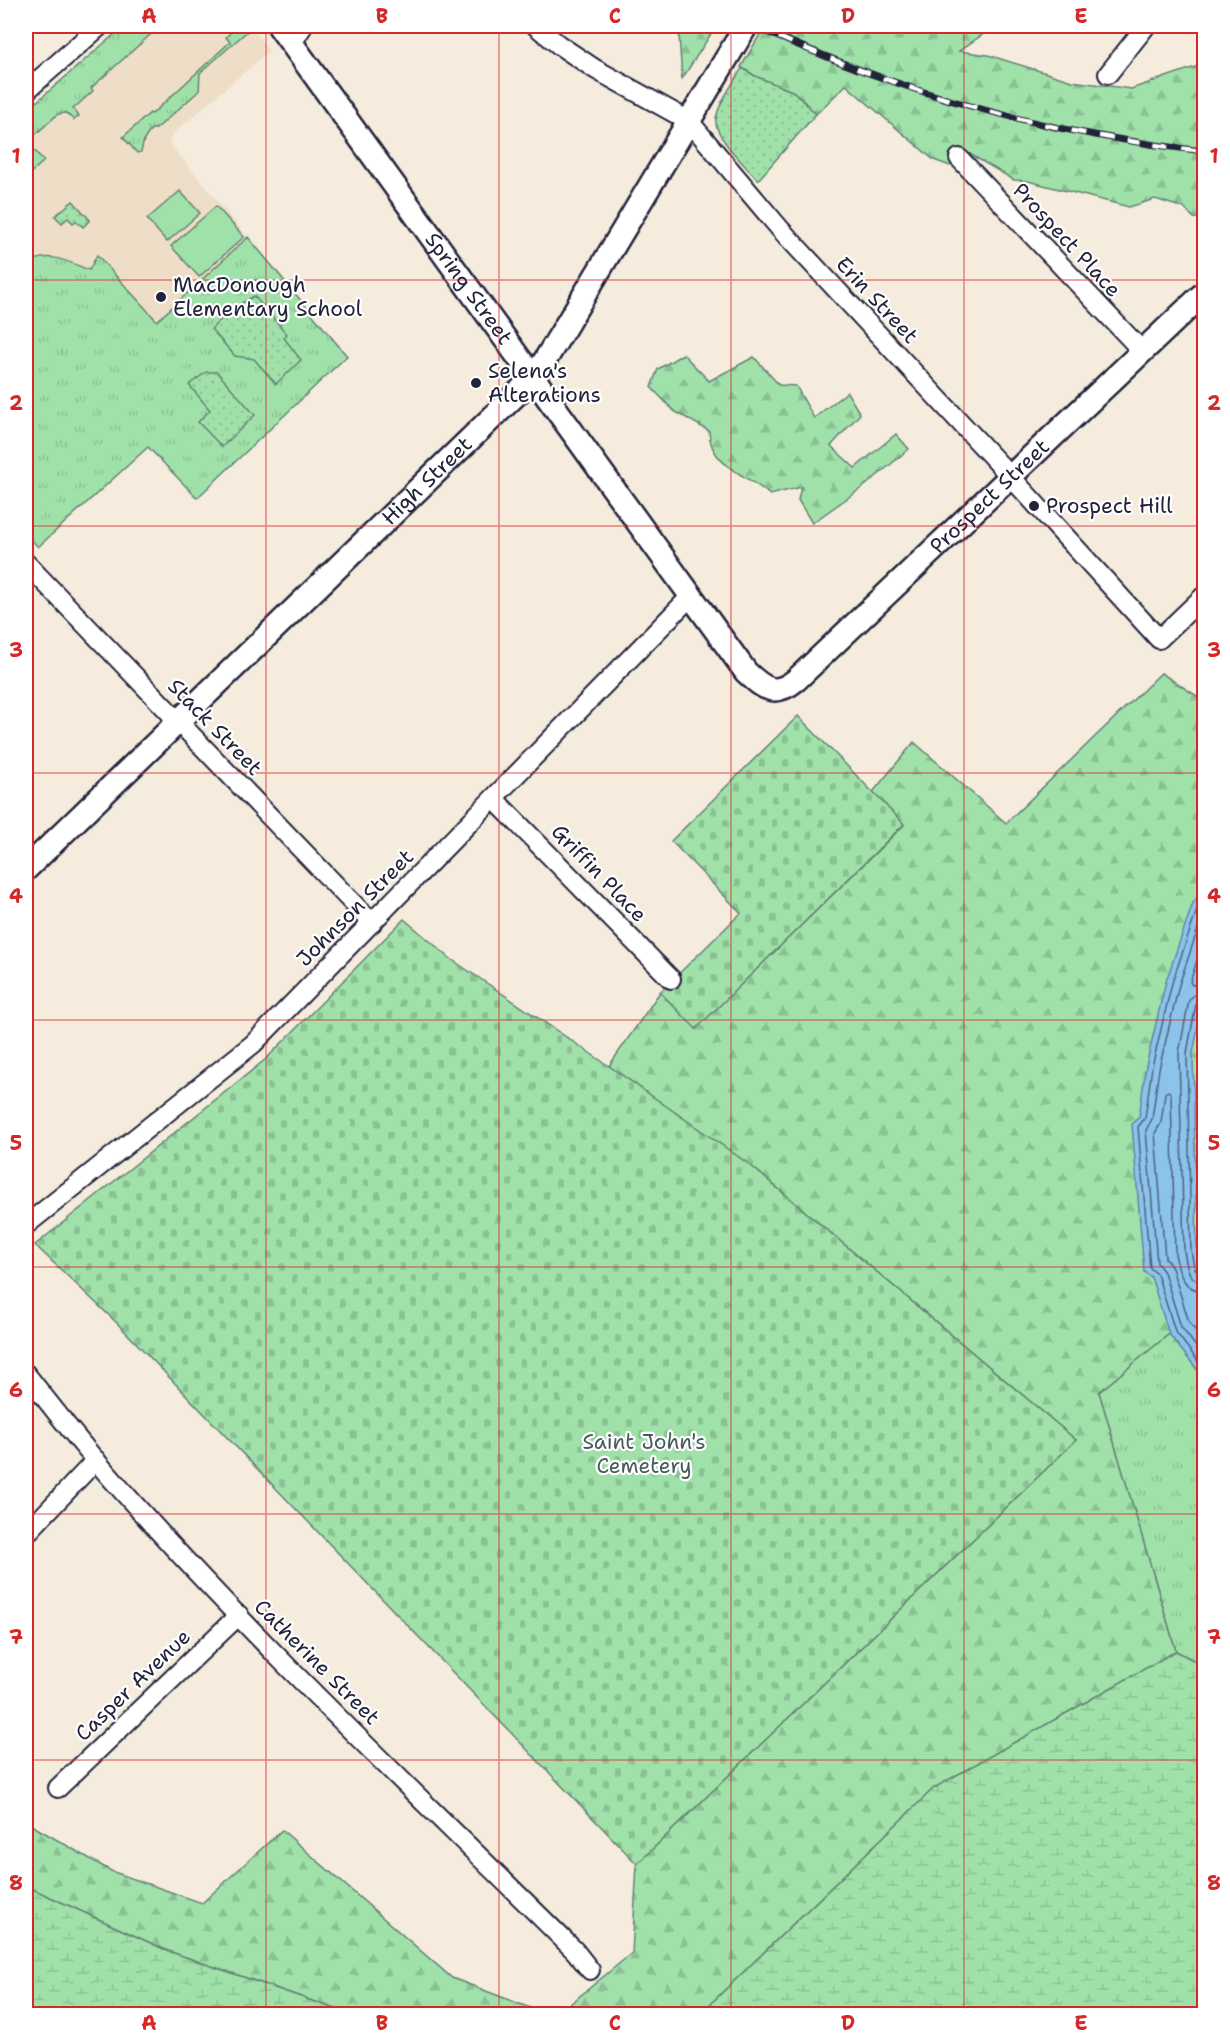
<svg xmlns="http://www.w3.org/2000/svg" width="1230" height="2040" font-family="'Shantell Sans',sans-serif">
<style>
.built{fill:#eedec7}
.grass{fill:url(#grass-tufts);stroke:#618272;stroke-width:1.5}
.forest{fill:url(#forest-firs);stroke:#618272;stroke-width:1.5}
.wetland{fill:url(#wetland-marsh);stroke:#618272;stroke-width:1.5}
.cemetery{fill:url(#cemetery-stones);stroke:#618272;stroke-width:1.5}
.park{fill:url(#park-dots);stroke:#618272;stroke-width:1.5}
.pitch{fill:#a0e1aa;stroke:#618272;stroke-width:1.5}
.water{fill:#8cc3ea;stroke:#6283a4;stroke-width:1.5}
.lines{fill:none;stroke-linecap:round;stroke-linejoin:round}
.shore{stroke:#4c6281;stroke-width:1.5}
.minor-casing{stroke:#22223b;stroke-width:22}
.tertiary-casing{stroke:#22223b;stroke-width:27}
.minor{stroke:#fff;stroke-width:18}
.tertiary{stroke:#fff;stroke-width:22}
.rail-casing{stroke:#22223b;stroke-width:7}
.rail{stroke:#fff;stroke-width:4.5;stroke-dasharray:14;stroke-linecap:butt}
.grid{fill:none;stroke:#d62828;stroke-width:1.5;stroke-opacity:0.55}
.poi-dot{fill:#22223b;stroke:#fff;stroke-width:2}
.labels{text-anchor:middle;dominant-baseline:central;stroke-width:4.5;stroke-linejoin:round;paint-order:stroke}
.street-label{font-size:21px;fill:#22223b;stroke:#fff}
.poi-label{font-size:21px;fill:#22223b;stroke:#fff;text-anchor:start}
.park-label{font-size:21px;fill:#485b5c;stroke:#fff}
.neatline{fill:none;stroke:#d62828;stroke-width:2}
.grid-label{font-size:20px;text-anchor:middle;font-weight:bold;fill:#d62828}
</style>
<defs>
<pattern id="grass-tufts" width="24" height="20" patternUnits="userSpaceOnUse" patternTransform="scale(1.5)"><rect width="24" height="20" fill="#a0e1aa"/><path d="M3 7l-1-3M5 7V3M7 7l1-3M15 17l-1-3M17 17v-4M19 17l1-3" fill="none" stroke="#8ac193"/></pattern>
<pattern id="forest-firs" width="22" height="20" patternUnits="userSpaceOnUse" patternTransform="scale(1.5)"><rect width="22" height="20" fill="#a0e1aa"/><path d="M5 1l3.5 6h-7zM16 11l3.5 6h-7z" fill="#8ac193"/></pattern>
<pattern id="wetland-marsh" width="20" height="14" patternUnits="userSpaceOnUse" patternTransform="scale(1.5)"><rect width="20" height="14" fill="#a0e1aa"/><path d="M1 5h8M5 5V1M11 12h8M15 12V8" fill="none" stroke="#8ac193"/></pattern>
<pattern id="cemetery-stones" width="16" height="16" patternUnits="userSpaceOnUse" patternTransform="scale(1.5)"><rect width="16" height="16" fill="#a0e1aa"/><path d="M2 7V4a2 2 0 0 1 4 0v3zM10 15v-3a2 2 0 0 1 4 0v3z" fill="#8ac193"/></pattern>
<pattern id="park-dots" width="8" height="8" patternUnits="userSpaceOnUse" patternTransform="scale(1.5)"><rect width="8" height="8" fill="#a0e1aa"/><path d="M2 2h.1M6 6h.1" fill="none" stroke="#8ac193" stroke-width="1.8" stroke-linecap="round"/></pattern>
</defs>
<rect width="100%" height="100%" fill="#f5ecde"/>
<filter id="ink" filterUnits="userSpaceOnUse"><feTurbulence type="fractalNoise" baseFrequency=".0167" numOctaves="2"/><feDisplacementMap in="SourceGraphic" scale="12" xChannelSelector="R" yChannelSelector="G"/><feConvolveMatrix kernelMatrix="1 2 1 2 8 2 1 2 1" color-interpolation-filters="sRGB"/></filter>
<g filter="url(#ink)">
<polygon class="built" points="124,26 251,26 269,51 173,134 169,143 347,356 197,498 148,447 38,547 26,534 26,111"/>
<g class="grass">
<polygon points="124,26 160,26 91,88 93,91 73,109 79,116 74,120 66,113 58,114 27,142 44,161 26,177 26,111"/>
<polygon points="225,26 251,26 252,27 200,73 199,91 156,129 151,129 144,140 141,152 137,153 123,137 150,113 152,114 230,42 226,37 231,32"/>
<path d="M248,237L347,356L197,498L148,447L38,547L26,534V261L27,263C51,251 66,261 89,270L97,255L157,321Z"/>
<polygon points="1169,1334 1204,1378 1204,1666 1176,1651 1099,1392"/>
</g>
<g class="forest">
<polygon points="660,26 716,26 682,79 679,35"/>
<polygon points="765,26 866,26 871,27 878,26 988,26 992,28 959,51 988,55 1072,81 1131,89 1204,64 1204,219 1194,218 1184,208 1155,199 1129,207 1028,181 1014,180 968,153 950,166 934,160 846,85 816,114 794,92 755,76 741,67"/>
<path d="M683,354L709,381L754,357L779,385L796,386L814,418L847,392L860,414L831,446L855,468L896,434L909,449L866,485L812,523L798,500L801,487L770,495C746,473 710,467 709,431L674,411L651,387L658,369Z"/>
<polygon points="1161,673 1203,700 1204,698 1204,1305 1099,1392 1176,1651 934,1788 700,2014 558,2014 632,1953 637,1864 1076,1440 750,1165 609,1066 660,992 696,1028 904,825 873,792 914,742 1006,823"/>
<polygon points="26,1822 111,1871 202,1903 282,1830 452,1978 546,2014 350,2014 168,1951 26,1886"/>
</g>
<g class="wetland">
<polygon points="1176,1651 1204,1666 1204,2014 700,2014 934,1788"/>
<polygon points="26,1886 168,1951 350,2014 26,2014"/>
</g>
<g class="cemetery">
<polygon points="798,716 904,824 696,1029 660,992 741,913 671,841"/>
<polygon points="404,919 451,959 609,1066 750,1165 1076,1440 637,1864 117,1323 35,1245 266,1059"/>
</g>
<g class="park">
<path d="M742,68L755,76L794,92L816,114L758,180C746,166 713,136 716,119C718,104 734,82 742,68Z"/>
<polygon points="73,201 90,220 83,227 76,221 73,223 68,218 62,223 55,216"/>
<polygon points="254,296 287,334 284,338 301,360 276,384 254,359 235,356 211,329 233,308"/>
<polygon points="206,372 217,372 255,415 222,447 198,422 210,410 189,385"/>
</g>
<g class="pitch">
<polygon points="180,191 200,213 167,242 147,219"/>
<polygon points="216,206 244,237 199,277 171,246"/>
</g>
<polygon class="water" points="1204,888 1204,996 1193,1053 1197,1250 1204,1280 1204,1378 1169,1334 1151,1277 1144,1272 1132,1124 1139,1117 1146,1066 1166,981 1193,903"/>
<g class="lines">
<g class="shore">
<polyline points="1204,898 1198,907 1172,983 1152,1067 1145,1118 1138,1127 1150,1268 1157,1274 1175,1331 1204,1369"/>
<polyline points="1204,911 1179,985 1159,1069 1152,1119 1146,1130 1157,1263 1164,1272 1181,1327 1204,1357"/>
<polyline points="1204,939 1190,982 1192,985 1204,983"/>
<path d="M1204,992L1195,994L1189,1000L1179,1053L1184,1251C1187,1265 1187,1281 1204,1282"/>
<path d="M1204,999L1199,1000L1196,1004L1187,1053L1191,1250C1193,1260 1193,1274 1204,1275"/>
<path d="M1204,1291C1182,1290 1179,1272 1175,1254L1171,1094L1168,1091L1165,1093L1161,1123L1155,1133L1165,1258L1172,1268L1189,1322L1204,1342"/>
</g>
<g class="minor-casing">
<g id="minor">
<polyline points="536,26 559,45 595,69 689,121 781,230 999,464 1159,639 1204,596"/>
<polyline points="292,43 303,26"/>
<polyline points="1108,74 1146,26"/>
<polyline points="26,91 100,26"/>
<polyline points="959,158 1143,352"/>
<polyline points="26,563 372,923"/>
<polyline points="494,799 671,979"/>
<polyline points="26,1225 253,1044 691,596"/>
<path d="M26,1374C49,1403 72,1433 97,1462C246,1634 413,1790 575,1951L590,1970"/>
<polyline points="26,1534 96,1460"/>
<polyline points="58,1788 239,1615"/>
</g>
</g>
<g class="tertiary-casing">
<g id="tertiary">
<path id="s1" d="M279,26L746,672C764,689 775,697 796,680L1204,293"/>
<path id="s2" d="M26,869L529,382L544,362L746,26"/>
</g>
</g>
<use href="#minor" class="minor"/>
<use href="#tertiary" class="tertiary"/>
<g class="rail-casing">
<path id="rail" d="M753,26C795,44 837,62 880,77C985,115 1094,139 1204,151"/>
</g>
<use href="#rail" class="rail"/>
</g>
</g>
<path class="grid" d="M266,26V2014M499,26V2014M731,26V2014M964,26V2014M26,280H1204M26,526H1204M26,773H1204M26,1020H1204M26,1267H1204M26,1514H1204M26,1760H1204"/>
<g class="poi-dot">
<circle cx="161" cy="297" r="6"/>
<circle cx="476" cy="383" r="6"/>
<circle cx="1034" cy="506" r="6"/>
</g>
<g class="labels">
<g class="street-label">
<text transform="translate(1067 240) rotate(47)">Prospect Place</text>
<text stroke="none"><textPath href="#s1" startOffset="324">Spring Street</textPath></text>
<text transform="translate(877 300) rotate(47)">Erin Street</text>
<text stroke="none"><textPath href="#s2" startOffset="558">High Street</textPath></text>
<text stroke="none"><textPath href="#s1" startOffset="1122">Prospect Street</textPath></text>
<text transform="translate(215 727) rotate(46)">Stack Street</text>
<text transform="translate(599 873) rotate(46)">Griffin Place</text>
<text transform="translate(355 908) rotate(-45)">Johnson Street</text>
<text transform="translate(317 1662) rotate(45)">Catherine Street</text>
<text transform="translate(133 1685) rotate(-44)">Casper Avenue</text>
</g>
<g class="poi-label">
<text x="173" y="285">MacDonough<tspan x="173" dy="24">Elementary School</tspan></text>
<text x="488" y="371">Selena's<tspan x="488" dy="24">Alterations</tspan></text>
<text x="1046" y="506">Prospect Hill</text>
</g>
<g class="park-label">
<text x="644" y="1442">Saint John's<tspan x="644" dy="24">Cemetery</tspan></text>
</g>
</g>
<rect width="1230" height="2040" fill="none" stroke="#fff" stroke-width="66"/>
<rect x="33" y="33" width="1164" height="1974" class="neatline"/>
<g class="grid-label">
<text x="149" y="23">A</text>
<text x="382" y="23">B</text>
<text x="615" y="23">C</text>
<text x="848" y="23">D</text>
<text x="1081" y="23">E</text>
<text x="16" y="163">1</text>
<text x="1214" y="163">1</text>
<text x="16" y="410">2</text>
<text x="1214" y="410">2</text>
<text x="16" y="657">3</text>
<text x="1214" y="657">3</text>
<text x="16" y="903">4</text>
<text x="1214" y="903">4</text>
<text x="16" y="1150">5</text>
<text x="1214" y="1150">5</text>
<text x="16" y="1397">6</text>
<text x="1214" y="1397">6</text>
<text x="16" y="1644">7</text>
<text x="1214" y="1644">7</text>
<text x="16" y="1890">8</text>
<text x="1214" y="1890">8</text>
<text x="149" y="2030">A</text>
<text x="382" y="2030">B</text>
<text x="615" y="2030">C</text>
<text x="848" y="2030">D</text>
<text x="1081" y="2030">E</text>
</g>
</svg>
